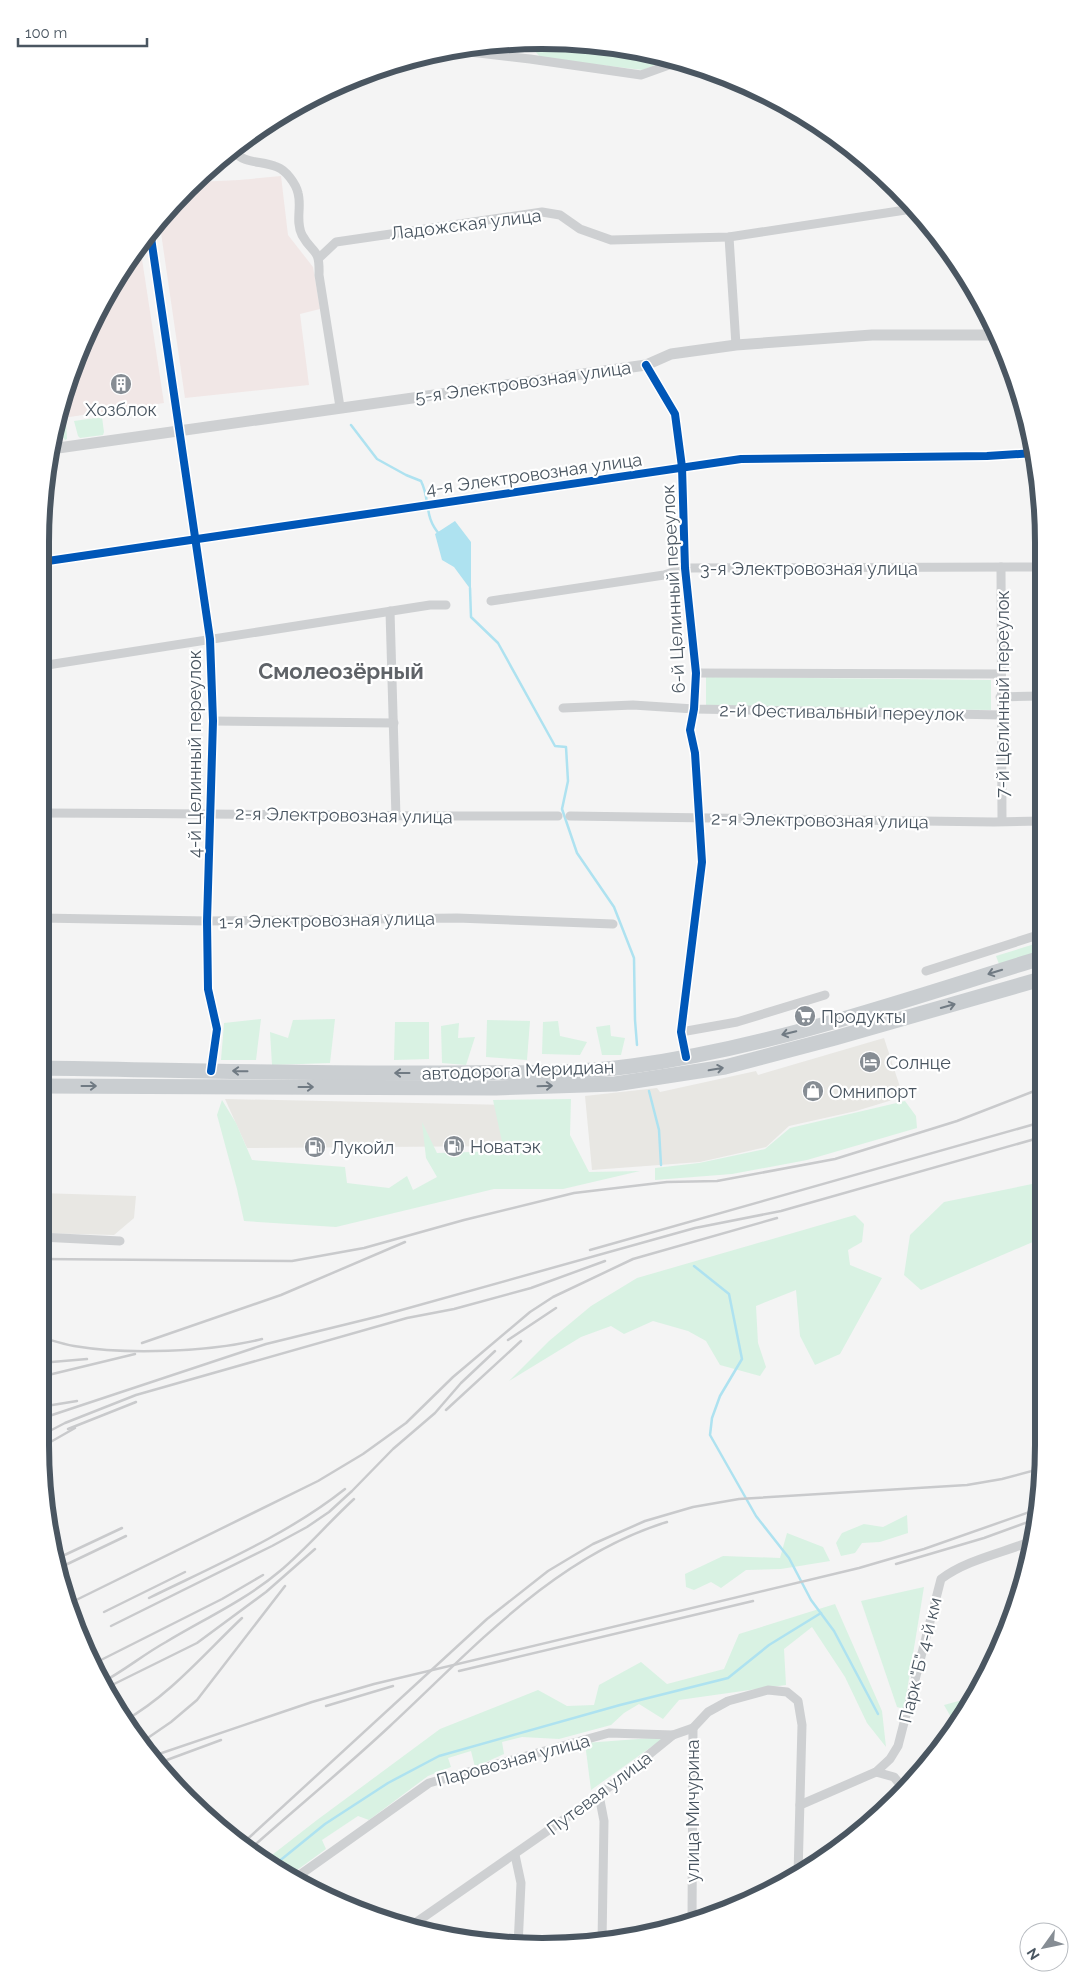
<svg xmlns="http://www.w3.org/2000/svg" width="1084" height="1987" font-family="Raleway,sans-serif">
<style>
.commercial{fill:#e8e7e3}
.medical{fill:#f1e7e6}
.green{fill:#d9f2e3}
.water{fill:#aee2f0}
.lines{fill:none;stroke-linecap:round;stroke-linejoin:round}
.stream{stroke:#aee2f0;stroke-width:2.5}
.minor{stroke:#ced0d2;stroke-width:9}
.tertiary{stroke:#ced0d2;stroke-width:11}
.primary{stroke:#caced1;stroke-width:15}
.rail{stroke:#c9cacc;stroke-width:2.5}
.cycleway-casing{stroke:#fff;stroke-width:11}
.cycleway{stroke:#0057b8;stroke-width:8}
.oneway{stroke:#707a83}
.labels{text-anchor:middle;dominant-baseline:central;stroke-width:4.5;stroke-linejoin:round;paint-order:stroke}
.street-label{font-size:18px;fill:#4a5661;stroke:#fff}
.poi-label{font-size:18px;fill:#4a5661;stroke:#fff;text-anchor:start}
.district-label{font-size:22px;font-weight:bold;fill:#5f6368;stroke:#fff}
.rim{fill:none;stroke:#4a5661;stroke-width:6}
</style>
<rect width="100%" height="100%" fill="#f4f4f4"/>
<g class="commercial">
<polygon points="884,1038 901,1090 899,1098 856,1111 789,1126 766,1147 700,1162 592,1170 585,1096 657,1088 660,1092 756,1071 758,1075"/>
<polygon points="225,1099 515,1105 516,1146 247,1148"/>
<polygon points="40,1193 136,1196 134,1218 114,1235 40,1233"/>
</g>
<g class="medical">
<polygon points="281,176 288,235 313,267 320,309 300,314 309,385 185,398 159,219 164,211 196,182 239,180"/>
<polygon points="140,246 164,403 56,419 57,412 107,291"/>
</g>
<g class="green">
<polygon points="509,41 607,44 669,59 643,70 541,58 534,50 492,46 482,49 483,45"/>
<polygon points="102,417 104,432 103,435 80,438 78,436 74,421"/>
<polygon points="66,421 67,439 65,440 62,436 53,437 55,423"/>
<polygon points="706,677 991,680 991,710 706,706"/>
<polygon points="1041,942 1041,952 999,964 996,956"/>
<polygon points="261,1019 256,1060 221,1060 224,1023"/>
<polygon points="335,1019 330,1063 272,1065 270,1032 288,1038 293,1020"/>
<polygon points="487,1020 530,1021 527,1060 486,1057"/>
<polygon points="558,1021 560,1036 587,1042 580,1055 542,1054 543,1022"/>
<polygon points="395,1022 429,1022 429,1059 394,1060"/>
<polygon points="459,1023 458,1038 475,1037 466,1065 442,1063 441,1026"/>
<polygon points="610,1025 611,1036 625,1038 621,1055 602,1055 596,1027"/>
<polygon points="571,1099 570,1135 589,1172 640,1171 563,1189 494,1189 336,1227 244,1221 237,1189 217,1115 222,1100 236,1123 252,1160 345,1167 347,1183 389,1188 407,1176 413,1190 437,1177 426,1158 422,1122 437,1153 504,1151 493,1100"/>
<polygon points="905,1101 916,1116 917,1128 807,1160 732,1174 655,1180 655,1168 699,1163 765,1149 790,1128"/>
<polygon points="1042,1182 1042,1238 921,1290 904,1275 910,1235 944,1202"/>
<polygon points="855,1215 864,1224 862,1242 848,1250 850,1265 882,1278 840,1354 815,1365 800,1336 796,1290 756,1306 758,1343 766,1367 760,1376 720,1365 706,1341 688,1331 653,1321 624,1334 611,1326 581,1337 509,1381 549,1341 591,1306 637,1278"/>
<polygon points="907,1515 908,1533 880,1542 862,1543 855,1553 841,1556 836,1543 842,1533 864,1524 883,1527"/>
<polygon points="787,1533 823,1547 830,1561 781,1569 746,1570 721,1588 711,1582 694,1590 686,1587 685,1574 723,1556 780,1558"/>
<polygon points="924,1587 904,1709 897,1707 861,1601"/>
<polygon points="835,1604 882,1711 886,1747 867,1723 845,1677 812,1627 784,1649 786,1685 679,1700 663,1719 639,1704 624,1713 611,1725 559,1739 522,1737 502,1742 504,1754 475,1767 471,1751 448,1758 451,1767 428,1776 369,1820 358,1816 322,1840 326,1849 289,1876 263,1862 317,1820 440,1729 538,1690 567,1706 594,1705 599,1685 641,1662 667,1684 724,1669 739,1634"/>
<polygon points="977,1696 956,1726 944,1705"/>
<polygon points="665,1737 591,1790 585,1743"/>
</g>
<polygon class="water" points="455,521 471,542 471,590 454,567 442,560 435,534"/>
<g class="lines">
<g class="stream">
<path d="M351,425L377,459L406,475L421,481C431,501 423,516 440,535"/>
<polyline points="470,588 471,617 498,643 555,746 566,747 568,781 562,809 577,853 614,907 634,958 635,1020 637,1045"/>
<polyline points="649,1091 659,1130 661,1165"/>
<polyline points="694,1266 729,1294 742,1359 720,1396 712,1418 710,1435 756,1516 789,1558 811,1600 834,1631 878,1714"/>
<polyline points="272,1867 325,1824 388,1783 439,1756 620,1705 728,1678 769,1645 821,1613"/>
</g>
<g class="minor">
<polyline points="453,50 530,59 641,75 680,61"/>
<path d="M232,150C245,165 261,160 277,167C286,170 296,184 298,193C302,207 295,221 302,235C313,255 320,247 319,275L340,407"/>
<polyline points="150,231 210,639 213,721 207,921 208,989 217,1029 211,1071"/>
<polyline points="729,237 736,345"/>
<polyline points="319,258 336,242 542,212 560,215 580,229 611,240 729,237 912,209"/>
<polyline points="646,365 675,414 682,467 685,568 696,673 694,709 690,730 695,753 702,862 681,1032 686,1057"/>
<polyline points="41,562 741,459 987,456 1034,453"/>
<polyline points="1001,567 1002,821"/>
<polyline points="491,601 664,575 685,568 1040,567"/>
<polyline points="390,611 396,817"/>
<polyline points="41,666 430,605 446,605"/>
<polyline points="696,673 1001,674"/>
<polyline points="1000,697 1040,696"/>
<polyline points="563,708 633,705 694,709 1002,715"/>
<polyline points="213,721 394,723"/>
<path d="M41,813C213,813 386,817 558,816"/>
<polyline points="570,816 994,822 1041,821"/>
<polyline points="41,918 207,921 457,918 613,924"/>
<polyline points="926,971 1041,934"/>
<polyline points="681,1032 737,1022 825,995"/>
<polyline points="40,1237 120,1241"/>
<polyline points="876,1772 894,1777 904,1789"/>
<polyline points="599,1795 604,1821 602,1942"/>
<path d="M800,1805L876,1772L890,1759L898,1746L941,1579C966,1560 1002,1553 1032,1541"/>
<polyline points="515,1855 521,1883 518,1946"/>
<polyline points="294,1879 429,1783 609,1733 673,1735"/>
<polyline points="692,1923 693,1728"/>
<polyline points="408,1928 599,1795 673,1735 693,1728 708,1712 728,1701 768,1690 787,1692 798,1701 802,1725 798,1875"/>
</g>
<polyline class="tertiary" points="51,449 646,365 671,354 736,345 872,335 995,335"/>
<g class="primary">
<path d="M40,1068C171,1070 302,1074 433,1073C499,1072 567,1075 632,1066C772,1047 907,999 1041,958"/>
<polyline points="40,1086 496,1088 615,1084 725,1067 835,1038 1041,979"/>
</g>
<g class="rail">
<polyline points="590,1250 1042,1122"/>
<polyline points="40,1259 292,1261 364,1248 464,1220 574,1193 667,1182 717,1181 835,1159 957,1121 1042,1088"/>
<path d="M40,1337C51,1340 62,1344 74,1346C127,1355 209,1352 262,1339"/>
<polyline points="508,1340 556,1308"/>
<polyline points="142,1343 281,1295 405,1242"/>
<polyline points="40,1363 87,1359"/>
<polyline points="40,1377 135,1354"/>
<polyline points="40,1407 77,1401"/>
<polyline points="446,1410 521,1341"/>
<polyline points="40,1419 266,1344 380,1316 695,1228 781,1211 1042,1137"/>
<polyline points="68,1429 136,1402"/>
<polyline points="40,1436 65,1423 136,1395 407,1318 454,1309 531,1288 605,1261"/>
<polyline points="40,1448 75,1428"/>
<polyline points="54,1560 122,1528"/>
<polyline points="896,1564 984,1538 1036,1519"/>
<polyline points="57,1569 126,1536"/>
<path d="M149,1598C216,1565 287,1535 345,1489"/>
<polyline points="66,1605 318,1481 363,1454 406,1423 453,1377 530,1312 553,1297 633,1259 777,1218"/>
<polyline points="104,1612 185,1572"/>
<polyline points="111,1626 272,1546 307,1527 329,1512 352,1491 393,1449 435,1413 461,1383 495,1351"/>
<polyline points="93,1664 222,1599 263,1575"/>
<polyline points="459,1671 753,1601"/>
<path d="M101,1683C124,1671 144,1654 166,1642C204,1619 246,1600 280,1571C306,1549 329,1522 354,1499"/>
<polyline points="104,1689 197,1643 266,1592 315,1549"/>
<polyline points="326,1706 393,1686"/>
<path d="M124,1721C170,1695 204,1654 242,1618"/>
<polyline points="139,1744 171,1722 197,1700 285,1586"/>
<polyline points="150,1757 312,1702 374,1684 859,1568 924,1549 1038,1509"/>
<polyline points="156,1764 221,1740"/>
<polyline points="241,1845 487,1619 548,1571 593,1544 645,1521 693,1507 739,1499 967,1485 1002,1479 1043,1468"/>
<path d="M248,1851C295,1809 344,1769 390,1726C473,1649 555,1556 667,1522"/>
</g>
<g class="cycleway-casing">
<g id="cycleway">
<polyline points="150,231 210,639 213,721 207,921 208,989 217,1029 211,1071"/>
<polyline points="646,365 675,414 682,467 685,568 696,673 694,709 690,730 695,753 702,862 681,1032 686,1057"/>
<polyline points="41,562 741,459 987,456 1034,453"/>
</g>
</g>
<use href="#cycleway" class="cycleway"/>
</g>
<defs><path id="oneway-shaft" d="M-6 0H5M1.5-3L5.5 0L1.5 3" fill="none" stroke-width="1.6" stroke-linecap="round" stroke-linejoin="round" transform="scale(1.25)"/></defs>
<g class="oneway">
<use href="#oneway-shaft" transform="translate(995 972) rotate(163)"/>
<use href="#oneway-shaft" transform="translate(948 1006) rotate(-16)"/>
<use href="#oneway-shaft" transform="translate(789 1033) rotate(166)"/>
<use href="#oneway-shaft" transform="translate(716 1069) rotate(-10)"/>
<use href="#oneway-shaft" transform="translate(240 1071) rotate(-179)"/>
<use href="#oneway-shaft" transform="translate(402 1073) rotate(180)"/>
<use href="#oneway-shaft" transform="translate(89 1086)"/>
<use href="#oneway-shaft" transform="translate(545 1086) rotate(-2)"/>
<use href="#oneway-shaft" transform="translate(306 1087)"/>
</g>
<defs>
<g id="building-disc" transform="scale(1.125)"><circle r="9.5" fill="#868d94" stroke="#fff"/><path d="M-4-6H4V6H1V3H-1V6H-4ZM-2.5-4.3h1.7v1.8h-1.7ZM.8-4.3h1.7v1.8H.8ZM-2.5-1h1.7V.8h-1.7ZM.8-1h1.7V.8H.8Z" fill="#fff"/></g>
<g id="supermarket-disc" transform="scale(1.125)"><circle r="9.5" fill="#868d94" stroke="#fff"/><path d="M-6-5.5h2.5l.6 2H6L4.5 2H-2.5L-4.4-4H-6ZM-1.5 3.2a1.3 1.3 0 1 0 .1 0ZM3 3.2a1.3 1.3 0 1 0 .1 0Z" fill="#fff"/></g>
<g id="hotel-disc" transform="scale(1.125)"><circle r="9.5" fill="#868d94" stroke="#fff"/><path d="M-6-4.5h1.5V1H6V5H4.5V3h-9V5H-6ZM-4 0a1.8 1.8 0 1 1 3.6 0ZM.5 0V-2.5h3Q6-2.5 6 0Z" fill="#fff"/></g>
<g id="shop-disc" transform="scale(1.125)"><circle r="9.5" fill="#868d94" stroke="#fff"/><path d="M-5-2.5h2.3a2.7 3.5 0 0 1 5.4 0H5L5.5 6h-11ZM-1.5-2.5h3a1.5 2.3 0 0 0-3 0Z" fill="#fff"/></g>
<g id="fuel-disc" transform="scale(1.125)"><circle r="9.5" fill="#868d94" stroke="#fff"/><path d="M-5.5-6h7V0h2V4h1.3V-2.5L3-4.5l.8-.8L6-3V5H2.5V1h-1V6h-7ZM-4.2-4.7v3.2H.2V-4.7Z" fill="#fff"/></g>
</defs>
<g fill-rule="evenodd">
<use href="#building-disc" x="121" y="384"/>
<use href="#supermarket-disc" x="805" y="1016"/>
<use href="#hotel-disc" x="870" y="1062"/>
<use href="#shop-disc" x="813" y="1091"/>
<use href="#fuel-disc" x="454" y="1146"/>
<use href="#fuel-disc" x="315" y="1147"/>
</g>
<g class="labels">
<g class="street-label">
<text transform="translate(466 224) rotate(-7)">Ладожская улица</text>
<text transform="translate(523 382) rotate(-8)">5-я Электровозная улица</text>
<text transform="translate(534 474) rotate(-8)">4-я Электровозная улица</text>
<text x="809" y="568">3-я Электровозная улица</text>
<text transform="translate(673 589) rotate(-93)">6-й Целинный переулок</text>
<text transform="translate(1002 694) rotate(-90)">7-й Целинный переулок</text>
<text transform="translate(842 712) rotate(1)">2-й Фестивальный переулок</text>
<text transform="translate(194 754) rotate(-90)">4-й Целинный переулок</text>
<text transform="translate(344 815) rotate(1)">2-я Электровозная улица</text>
<text transform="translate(820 820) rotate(1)">2-я Электровозная улица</text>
<text transform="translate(327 920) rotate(-1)">1-я Электровозная улица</text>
<text transform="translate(518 1070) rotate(-2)">автодорога Меридиан</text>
<text transform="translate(920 1660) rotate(-76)">Парк "Б" 4-й км</text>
<text transform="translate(513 1760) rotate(-15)">Паровозная улица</text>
<text transform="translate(599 1793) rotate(-37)">Путевая улица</text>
<text transform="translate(692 1811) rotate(-90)">улица Мичурина</text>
</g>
<g class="poi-label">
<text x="121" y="409" text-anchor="middle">Хозблок</text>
<text x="821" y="1016">Продукты</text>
<text x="886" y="1062">Солнце</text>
<text x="829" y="1091">Омнипорт</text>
<text x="470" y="1146">Новатэк</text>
<text x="331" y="1147">Лукойл</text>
</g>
<g class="district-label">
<text x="341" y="671">Смолеозёрный</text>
</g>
</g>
<path d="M0 0H1084V1987H0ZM542 49H542A493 493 0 0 1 1035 542V1445A493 493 0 0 1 542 1938H542A493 493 0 0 1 49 1445V542A493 493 0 0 1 542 49Z" fill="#fff" fill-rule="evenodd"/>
<path class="rim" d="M542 49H542A493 493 0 0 1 1035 542V1445A493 493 0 0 1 542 1938H542A493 493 0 0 1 49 1445V542A493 493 0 0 1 542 49Z"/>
<g transform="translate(1044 1947) rotate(237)"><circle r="24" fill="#ffffff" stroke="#b7bbc0"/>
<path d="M0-4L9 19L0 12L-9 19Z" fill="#868d94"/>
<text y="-8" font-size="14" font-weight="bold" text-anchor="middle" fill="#4a5661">N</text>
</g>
<path d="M18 38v8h129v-8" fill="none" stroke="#4a5661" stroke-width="2.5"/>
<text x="25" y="38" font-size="15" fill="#4a5661" stroke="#ffffff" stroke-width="4" paint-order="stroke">100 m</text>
</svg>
